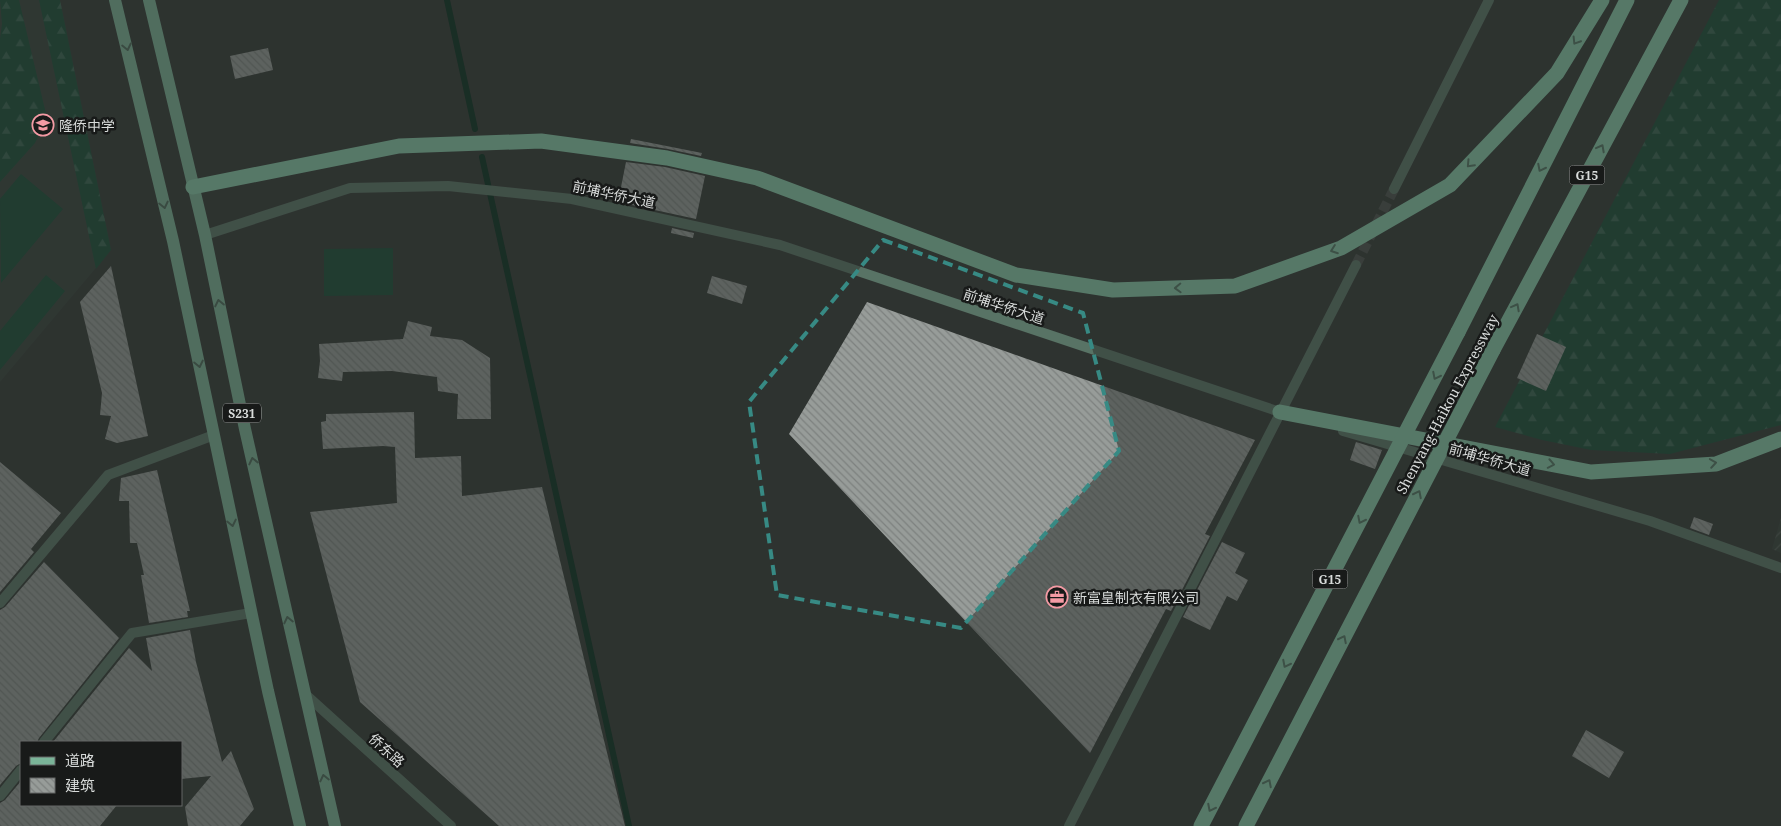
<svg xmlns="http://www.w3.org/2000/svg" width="1781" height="826" font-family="'Noto Serif','Noto Sans SC',serif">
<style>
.built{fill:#323d37}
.industrial{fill:url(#industrial-furrows)}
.forest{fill:url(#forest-firs)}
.pitch{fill:#124732}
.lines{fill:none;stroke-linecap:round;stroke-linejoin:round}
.stream{stroke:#012819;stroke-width:6}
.building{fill:url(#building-back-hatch)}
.street-tunnel{stroke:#484c4a;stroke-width:10;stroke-dasharray:10 5;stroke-linecap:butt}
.street{stroke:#587365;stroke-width:10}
.primary{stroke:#7ab498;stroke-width:12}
.highway{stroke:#87cdac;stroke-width:15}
.highway-bridge{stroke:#87cdac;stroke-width:15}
.oneway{stroke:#507462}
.oneway2{stroke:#496758}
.marked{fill:none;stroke:#378a84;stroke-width:4;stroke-dasharray:10 6;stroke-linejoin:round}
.labels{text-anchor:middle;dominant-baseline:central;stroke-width:5;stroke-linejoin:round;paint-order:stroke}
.shield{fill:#181a19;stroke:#9ea1a0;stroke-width:1}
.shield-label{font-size:12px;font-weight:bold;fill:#d8dbda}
.poi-label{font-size:14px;fill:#d8dbda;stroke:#181a19;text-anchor:start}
.street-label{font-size:14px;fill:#d8dbda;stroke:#181a19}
</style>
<defs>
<pattern id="industrial-furrows" width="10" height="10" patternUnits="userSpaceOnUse" patternTransform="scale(1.25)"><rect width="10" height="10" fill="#323d37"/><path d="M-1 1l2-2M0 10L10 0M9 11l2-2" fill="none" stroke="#4f5853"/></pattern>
<pattern id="forest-firs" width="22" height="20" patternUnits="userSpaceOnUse" patternTransform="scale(1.25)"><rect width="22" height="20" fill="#124732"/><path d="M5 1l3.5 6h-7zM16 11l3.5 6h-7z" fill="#34614f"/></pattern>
<pattern id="building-back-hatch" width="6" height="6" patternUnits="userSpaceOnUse" patternTransform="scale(1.25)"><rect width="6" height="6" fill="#979c99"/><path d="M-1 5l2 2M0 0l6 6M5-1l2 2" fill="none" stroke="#7d817f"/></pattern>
</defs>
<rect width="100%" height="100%" fill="#2e3330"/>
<polygon class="built" points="0,0 60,0 111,250 0,382"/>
<polygon class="industrial" points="1781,518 1781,553 1772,549"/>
<g class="forest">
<polygon points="0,0 19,0 47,118 35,143 0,182 0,39 2,24"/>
<polygon points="39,0 60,0 111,250 96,269"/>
<polygon points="1719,0 1781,0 1781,425 1670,454 1591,450 1542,440 1495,427"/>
</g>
<g class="pitch">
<polygon points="21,174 63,209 1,283 0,199"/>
<polygon points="393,248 393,295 324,296 324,249"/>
<polygon points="46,275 65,291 0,370 0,331"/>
</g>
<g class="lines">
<g class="stream">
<polyline points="447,0 475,129"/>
<polyline points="482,157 629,826"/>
</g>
</g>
<g class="building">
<polygon points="268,48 273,70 235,79 230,56"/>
<polygon points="631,139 702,153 701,156 668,149 630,143"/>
<polygon points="626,162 665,167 705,176 696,219 618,202"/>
<polygon points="672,228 694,233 693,238 671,233"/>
<polygon points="111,266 148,436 117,443 105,439 111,416 100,415 102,393 80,302"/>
<polygon points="712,276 747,286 742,304 707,293"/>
<polygon points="867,302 1255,440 1205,534 1210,536 1171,611 1166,609 1090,753 789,434"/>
<polygon points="408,321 432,327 430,336 462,340 490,358 491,419 457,419 458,394 438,391 437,377 392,371 343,372 342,381 318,378 320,361 319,344 403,339"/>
<polygon points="1537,334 1566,347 1546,391 1517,378"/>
<polygon points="414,412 415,458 461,456 462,496 542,487 625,826 499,826 360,702 310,512 397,503 395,447 383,446 323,449 321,422 326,421 326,414"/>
<polygon points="1356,442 1382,450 1375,469 1350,460"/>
<polygon points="0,462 61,513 31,549 34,552 0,592"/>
<polygon points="157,470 190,611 187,611 188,617 149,623 141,575 144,575 137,543 130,543 129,501 119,501 121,478"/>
<polygon points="1694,517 1713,524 1709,535 1690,528"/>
<polygon points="1222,542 1245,553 1235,573 1248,580 1237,601 1227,596 1210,630 1183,617"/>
<polygon points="44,562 119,638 39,738 37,742 21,742 21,763 16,766 0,785 0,610 5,607"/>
<polygon points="190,630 196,662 222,762 231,751 254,809 240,826 188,826 185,807 211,776 181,779 181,742 53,742 129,648 152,671 146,638"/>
<polygon points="1586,730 1624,752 1609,778 1572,756"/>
<polygon points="21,781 21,805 117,805 100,826 0,826 0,803 5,800"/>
</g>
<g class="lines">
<polyline class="street-tunnel" points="1356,265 1394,189"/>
<g class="street">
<polyline points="1394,189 1489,0"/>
<polyline points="205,235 350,188 448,186 572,199 780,245 1286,414"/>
<polyline points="1343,431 1650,521 1781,568"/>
<polyline points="0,603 108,475 214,435"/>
<polyline points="305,694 451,826"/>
<polyline points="44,742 132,633 251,613"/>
<polyline points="0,796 21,770"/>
<polyline points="1069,826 1356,265"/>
</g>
<g class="primary">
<polyline points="115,0 173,241 268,691 300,826"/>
<polyline points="149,0 205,235 245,429 335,826"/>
</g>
<g class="highway">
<polyline points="193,187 399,146 541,141 667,158 757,178 1016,275 1113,290 1235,286 1341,248 1450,185 1557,73 1602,0"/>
<polyline points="1458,332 1627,0"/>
<polyline points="1493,350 1681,0"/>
<polyline points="1280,412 1591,472 1716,464 1781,439"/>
</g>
<g class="highway-bridge">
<polyline points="1201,826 1458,332"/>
<polyline points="1246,826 1493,350"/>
</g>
</g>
<defs><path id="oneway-chevron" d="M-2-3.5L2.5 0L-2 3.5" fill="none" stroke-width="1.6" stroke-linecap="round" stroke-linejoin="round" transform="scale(1.25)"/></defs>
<g class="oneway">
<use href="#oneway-chevron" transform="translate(1576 41) rotate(122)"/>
<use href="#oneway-chevron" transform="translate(1601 148) rotate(-62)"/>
<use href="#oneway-chevron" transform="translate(1470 164) rotate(133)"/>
<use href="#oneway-chevron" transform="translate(1541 168) rotate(117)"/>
<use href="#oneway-chevron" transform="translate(1334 250) rotate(160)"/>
<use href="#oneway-chevron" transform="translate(1178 288) rotate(178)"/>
<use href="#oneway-chevron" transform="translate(1516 307) rotate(-62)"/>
<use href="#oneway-chevron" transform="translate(1436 376) rotate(117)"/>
<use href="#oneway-chevron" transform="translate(1713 463) rotate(-9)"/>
<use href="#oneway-chevron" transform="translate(1551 464) rotate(11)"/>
<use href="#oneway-chevron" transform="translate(1418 494) rotate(-63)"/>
<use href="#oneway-chevron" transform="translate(1361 520) rotate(117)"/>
<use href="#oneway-chevron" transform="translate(1343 639) rotate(-63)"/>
<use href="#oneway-chevron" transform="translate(1286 664) rotate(117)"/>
<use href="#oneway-chevron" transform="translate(1268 783) rotate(-63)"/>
<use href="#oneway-chevron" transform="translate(1211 808) rotate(117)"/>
</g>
<g class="oneway2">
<use href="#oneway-chevron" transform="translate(127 47) rotate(77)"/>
<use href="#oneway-chevron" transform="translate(164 205) rotate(77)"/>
<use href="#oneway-chevron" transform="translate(219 303) rotate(-102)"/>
<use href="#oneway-chevron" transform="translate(199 364) rotate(78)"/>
<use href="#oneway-chevron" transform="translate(253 461) rotate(-103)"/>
<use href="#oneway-chevron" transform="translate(232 523) rotate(78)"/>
<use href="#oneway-chevron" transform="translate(288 620) rotate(-103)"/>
<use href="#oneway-chevron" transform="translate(324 778) rotate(-103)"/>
</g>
<path d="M0 0H1781V826H0ZM883,240L1083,313L1119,451L961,628L777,595L749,402Z" fill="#2e3330" fill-opacity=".55" fill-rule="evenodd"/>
<path class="marked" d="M883,240L1083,313L1119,451L961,628L777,595L749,402Z"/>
<defs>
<g id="school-ring" transform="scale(1.125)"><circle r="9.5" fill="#181a19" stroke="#f49aa4" stroke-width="1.5"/><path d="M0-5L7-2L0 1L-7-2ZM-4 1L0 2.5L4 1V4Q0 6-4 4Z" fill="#f49aa4"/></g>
<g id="office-ring" transform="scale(1.125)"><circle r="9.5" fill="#181a19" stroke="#f49aa4" stroke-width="1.5"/><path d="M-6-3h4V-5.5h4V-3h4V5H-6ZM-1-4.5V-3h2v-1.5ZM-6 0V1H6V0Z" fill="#f49aa4"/></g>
</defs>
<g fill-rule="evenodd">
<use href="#school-ring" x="43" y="125"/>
<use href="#office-ring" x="1057" y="597"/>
</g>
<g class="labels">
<g class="shield">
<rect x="1569.5" y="165.5" width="35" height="19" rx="4"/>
<rect x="223" y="403.5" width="38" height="19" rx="4"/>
<rect x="1312.5" y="569.5" width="35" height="19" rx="4"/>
</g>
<g class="shield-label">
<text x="1587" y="175">G15</text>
<text x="242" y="413">S231</text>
<text x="1330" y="579">G15</text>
</g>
<g class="poi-label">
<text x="59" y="125">隆侨中学</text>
<text x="1073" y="597">新富皇制衣有限公司</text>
</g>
<g class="street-label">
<text transform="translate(614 194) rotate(12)">前埔华侨大道</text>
<text transform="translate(1004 306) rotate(18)">前埔华侨大道</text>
<text transform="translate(1447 404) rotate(-62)">Shenyang-Haikou Expressway</text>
<text transform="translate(1490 459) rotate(16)">前埔华侨大道</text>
<text transform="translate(387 750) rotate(42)">侨东路</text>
</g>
</g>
<rect x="20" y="741" width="162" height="65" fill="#181a19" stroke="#656766"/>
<rect x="30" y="757" width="25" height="8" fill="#7ab498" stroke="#656766"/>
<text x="65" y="766" font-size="15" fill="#d8dbda">道路</text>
<rect x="30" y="778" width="25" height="15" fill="url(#building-back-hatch)" stroke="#656766"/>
<text x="65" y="791" font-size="15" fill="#d8dbda">建筑</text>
</svg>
